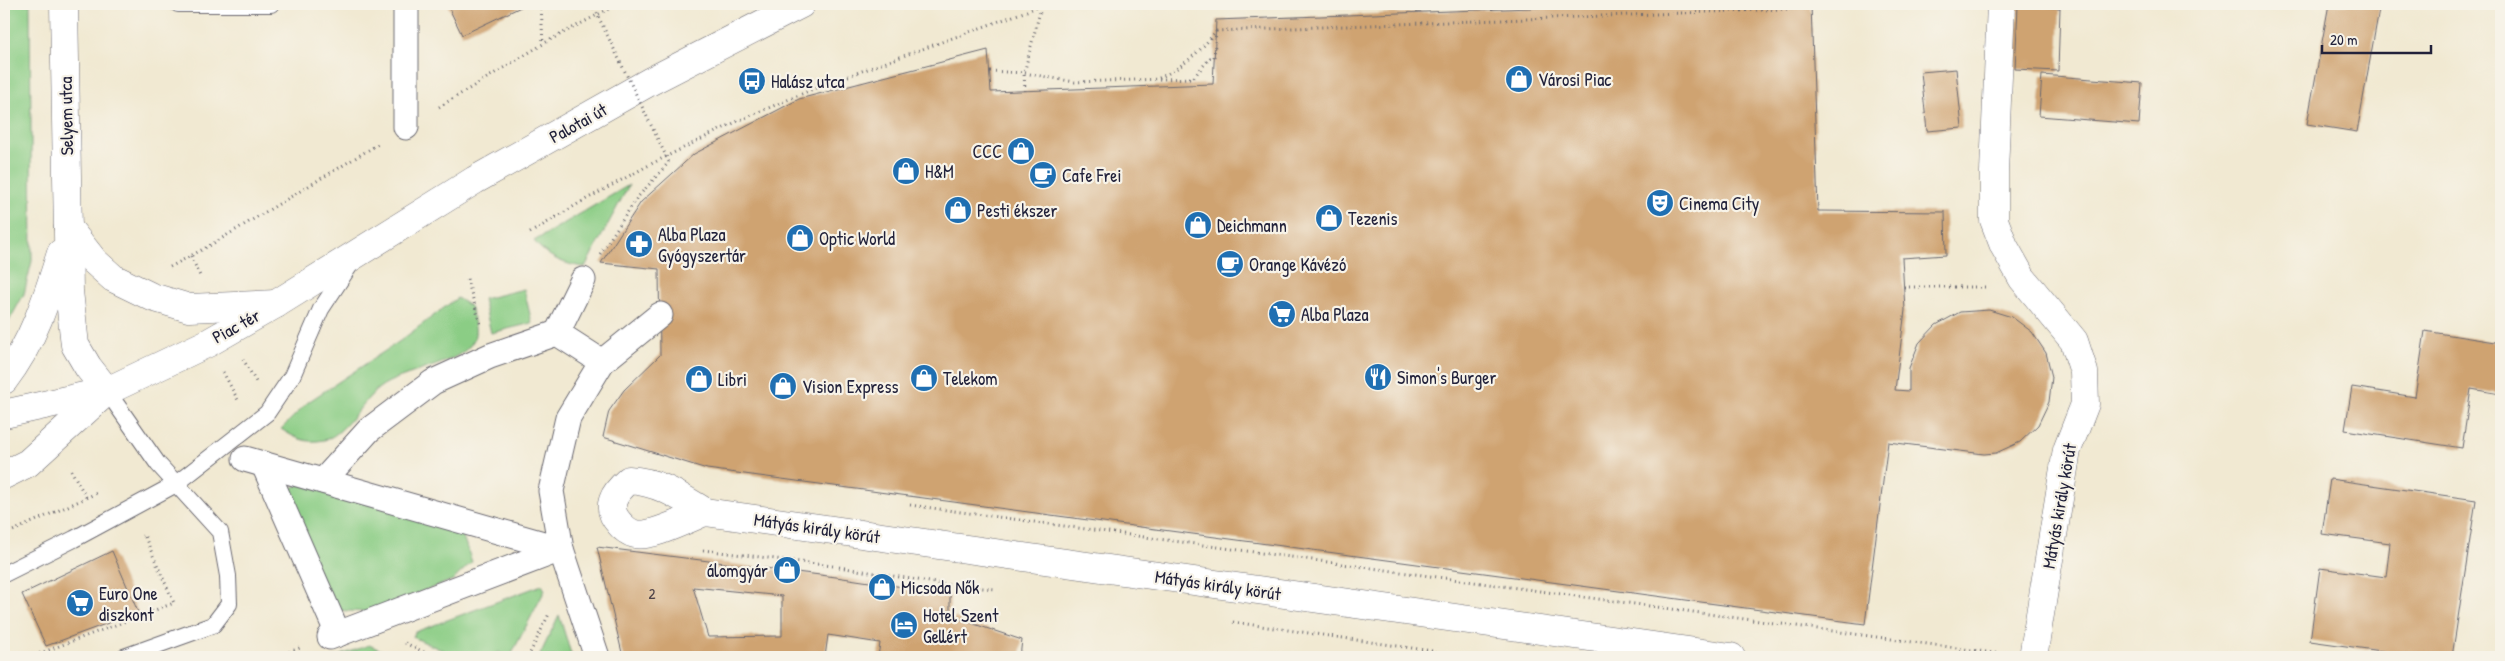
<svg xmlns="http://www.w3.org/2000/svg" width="2505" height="661" font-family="'Patrick Hand',sans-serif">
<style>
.green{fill:#8bcd85;stroke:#567860}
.building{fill:#cfa371;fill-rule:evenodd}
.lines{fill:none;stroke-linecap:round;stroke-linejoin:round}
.service-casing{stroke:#6a6870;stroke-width:18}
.pedestrian-casing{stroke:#6a6870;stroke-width:27}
.minor-casing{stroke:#6a6870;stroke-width:29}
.secondary-casing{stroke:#6a6870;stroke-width:29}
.path{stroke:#6a6870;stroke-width:3;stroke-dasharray:1 4;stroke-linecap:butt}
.service{stroke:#fff;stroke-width:16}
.pedestrian{stroke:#fff;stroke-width:25}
.minor{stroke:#fff;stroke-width:28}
.secondary{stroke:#fff;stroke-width:28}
.path-bridge{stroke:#6a6870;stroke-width:3;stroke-dasharray:1 4;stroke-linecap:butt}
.labels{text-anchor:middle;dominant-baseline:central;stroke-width:4.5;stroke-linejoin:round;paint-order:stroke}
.number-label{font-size:15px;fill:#4d4248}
.poi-label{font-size:18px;fill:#22223b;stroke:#f7f3e8;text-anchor:start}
.street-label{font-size:18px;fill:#22223b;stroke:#f7f3e8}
</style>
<rect width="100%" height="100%" fill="#f7f3e8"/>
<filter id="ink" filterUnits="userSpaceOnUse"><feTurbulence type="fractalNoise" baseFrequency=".02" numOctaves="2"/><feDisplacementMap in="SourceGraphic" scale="10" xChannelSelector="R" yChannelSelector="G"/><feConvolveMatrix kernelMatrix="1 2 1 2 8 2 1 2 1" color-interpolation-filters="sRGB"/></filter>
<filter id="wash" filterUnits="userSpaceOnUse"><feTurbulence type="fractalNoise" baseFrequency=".0096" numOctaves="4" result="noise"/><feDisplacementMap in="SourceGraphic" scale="20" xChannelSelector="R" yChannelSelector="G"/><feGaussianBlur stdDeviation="1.12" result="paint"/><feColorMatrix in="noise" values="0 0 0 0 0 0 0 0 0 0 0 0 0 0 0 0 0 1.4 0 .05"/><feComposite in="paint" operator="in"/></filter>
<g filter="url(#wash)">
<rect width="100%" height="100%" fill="#f1e9d2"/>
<g class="green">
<polygon points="4,4 30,4 32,261 24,294 4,330"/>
<path d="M629,185L585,267C564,265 547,257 534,241Z"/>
<polygon points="524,289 532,323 491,333 483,299"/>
<path d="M457,298L470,306C473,318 479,332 472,343C457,366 401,371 379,388C362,401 345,435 324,440C306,444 295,438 281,429L308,402L400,341Z"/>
<polygon points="302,483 461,531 472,562 453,580 367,612 333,610 282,493"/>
<polygon points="542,585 545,590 510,657 498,652 495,657 457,657 413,637 415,632"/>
<polygon points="559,615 572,657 539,657"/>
<polygon points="369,645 396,657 336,657"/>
</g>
<g id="blocks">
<g class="building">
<polygon points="447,4 527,4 462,35"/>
<polygon points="1635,4 1811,4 1818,211 1945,212 1946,255 1902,258 1905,310 1895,390 1909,391 1909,368 1919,343 1936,325 1960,312 1989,310 2012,317 2032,332 2046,353 2052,377 2049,402 2038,425 2020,442 1996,453 1984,454 1888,442 1865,624 707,469 603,437 609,411 624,390 660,355 659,269 601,263 641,202 694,154 799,99 988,50 991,92 1213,84 1216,20"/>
<polygon points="2329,4 2380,4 2357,132 2307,124"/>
<polygon points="2018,6 2060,8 2058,71 2015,69"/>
<polygon points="1956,69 1962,128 1927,131 1921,72"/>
<polygon points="2042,75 2142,83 2139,124 2039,116"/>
<polygon points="2425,331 2501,343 2501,394 2471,389 2462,448 2345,430 2352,387 2415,397"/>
<polygon points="2330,479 2476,500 2452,657 2425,657 2310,641 2320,568 2386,577 2390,543 2322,534"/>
<path d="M597,547L836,577L950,594V616L1022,640L1020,657H878L880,643L828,635L825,657H623ZM693,587L782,596V636L708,637Z"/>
<polygon points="112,551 138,612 46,646 22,594"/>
</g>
</g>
</g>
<g filter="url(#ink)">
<use href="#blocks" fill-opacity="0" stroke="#6a6870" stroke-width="1"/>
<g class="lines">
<g class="service-casing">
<g id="service">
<polyline points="178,4 271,4"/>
<polyline points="107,391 158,464 220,532 228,576 229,604 213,625 124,657"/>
<polyline points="4,574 74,539 176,484 267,413 292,376 321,309 350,265"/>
</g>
</g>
<g class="pedestrian-casing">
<g id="pedestrian">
<polyline points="406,4 406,127"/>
<polyline points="557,333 602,362"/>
<polyline points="245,459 561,549 551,491 568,418 602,362 660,315"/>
<polyline points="264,465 338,634"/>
<polyline points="323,481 369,430 433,382 490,356 557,333 583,280"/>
<polyline points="330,637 561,549 597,657"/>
</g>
</g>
<g class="minor-casing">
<g id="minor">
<polyline points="64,4 69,291 75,345 88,367 107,391"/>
<polyline points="2001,4 1994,172 1994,220 2004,246 2022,278 2074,341 2084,372 2085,404 2067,450 2033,657"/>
<polyline points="68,228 94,261 113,278 152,297 189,308 276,304"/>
<path d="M4,380C33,343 47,298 61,253"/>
<path d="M705,512C689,518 651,538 635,534C630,533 623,528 620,524C604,507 614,493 629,480C660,482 679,496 705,512L1731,657"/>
</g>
</g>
<g class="secondary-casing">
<g id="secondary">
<polyline points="4,414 107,391 208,343 276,304 475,180 651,81 801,4"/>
<polyline points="4,475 28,463 106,392"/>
</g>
</g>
<g class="path">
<polyline points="541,4 543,44"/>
<polyline points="580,4 594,8 597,4"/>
<polyline points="990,71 1024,73 1075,82 1193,78 1210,58 1214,58 1216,31"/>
<path d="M1159,78C1183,67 1200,52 1216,31L1811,8L1825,4"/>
<polyline points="1025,91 1024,73 1042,4"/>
<polyline points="439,107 548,41 618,4"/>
<polyline points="530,233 581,202 653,163 740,120 818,87 1046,4"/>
<polyline points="600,254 637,198 669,162"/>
<polyline points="191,256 200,276"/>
<polyline points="170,267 209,246 380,143"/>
<polyline points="467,279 481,326"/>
<polyline points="1904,287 1989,287"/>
<polyline points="243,359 256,382"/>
<polyline points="223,372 239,402"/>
<polyline points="71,470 87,499"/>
<polyline points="910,505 2001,654"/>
<polyline points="4,535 99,492"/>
<polyline points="703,550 833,566"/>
<polyline points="839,567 954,586 996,589"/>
<polyline points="1233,622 1439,652"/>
<polyline points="405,643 434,657"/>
<polyline points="293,651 296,657"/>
<polyline points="30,657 174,603 144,535 142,536"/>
<polyline points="275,657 300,648"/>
<polyline points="528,657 549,614"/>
</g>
<use href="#service" class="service"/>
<use href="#pedestrian" class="pedestrian"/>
<use href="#minor" class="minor"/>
<use href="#secondary" class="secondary"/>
<polyline class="path-bridge" points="594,8 669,162"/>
</g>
</g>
<defs>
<g id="shop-disc" transform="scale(1.4375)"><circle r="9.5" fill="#1f6fb2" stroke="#f7f3e8"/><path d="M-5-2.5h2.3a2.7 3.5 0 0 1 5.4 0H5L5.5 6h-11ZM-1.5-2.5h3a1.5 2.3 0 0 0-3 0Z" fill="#fff"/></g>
<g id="bus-disc" transform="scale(1.4375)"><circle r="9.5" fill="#1f6fb2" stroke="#f7f3e8"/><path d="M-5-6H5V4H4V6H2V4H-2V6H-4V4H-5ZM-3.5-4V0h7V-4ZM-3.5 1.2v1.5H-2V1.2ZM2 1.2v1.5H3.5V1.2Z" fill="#fff"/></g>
<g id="cafe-disc" transform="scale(1.4375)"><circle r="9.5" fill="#1f6fb2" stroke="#f7f3e8"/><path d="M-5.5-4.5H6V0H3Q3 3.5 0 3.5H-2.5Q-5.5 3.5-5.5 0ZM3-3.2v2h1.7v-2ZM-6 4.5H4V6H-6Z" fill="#fff"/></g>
<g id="theatre-disc" transform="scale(1.4375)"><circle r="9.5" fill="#1f6fb2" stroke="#f7f3e8"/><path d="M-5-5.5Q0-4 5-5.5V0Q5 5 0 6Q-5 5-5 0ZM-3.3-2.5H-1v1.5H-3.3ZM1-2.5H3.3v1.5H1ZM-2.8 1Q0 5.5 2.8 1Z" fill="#fff"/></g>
<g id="pharmacy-disc" transform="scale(1.4375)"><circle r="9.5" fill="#1f6fb2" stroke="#f7f3e8"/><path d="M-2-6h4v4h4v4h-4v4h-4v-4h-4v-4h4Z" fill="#fff"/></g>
<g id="supermarket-disc" transform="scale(1.4375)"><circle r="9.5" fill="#1f6fb2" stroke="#f7f3e8"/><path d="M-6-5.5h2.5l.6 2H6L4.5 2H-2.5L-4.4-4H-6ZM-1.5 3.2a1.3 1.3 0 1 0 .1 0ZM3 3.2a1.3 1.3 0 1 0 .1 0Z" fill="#fff"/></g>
<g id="restaurant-disc" transform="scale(1.4375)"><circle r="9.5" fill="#1f6fb2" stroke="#f7f3e8"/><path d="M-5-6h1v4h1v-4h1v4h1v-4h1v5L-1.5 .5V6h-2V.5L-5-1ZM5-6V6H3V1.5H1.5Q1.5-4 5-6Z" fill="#fff"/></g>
<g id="hotel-disc" transform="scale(1.4375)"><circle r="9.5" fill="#1f6fb2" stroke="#f7f3e8"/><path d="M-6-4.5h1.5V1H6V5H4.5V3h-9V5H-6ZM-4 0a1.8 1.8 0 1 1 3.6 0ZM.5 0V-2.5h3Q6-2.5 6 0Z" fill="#fff"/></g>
</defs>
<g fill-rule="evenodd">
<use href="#shop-disc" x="1519" y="79"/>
<use href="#bus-disc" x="752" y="81"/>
<use href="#shop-disc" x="1021" y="151"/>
<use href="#shop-disc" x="906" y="171"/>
<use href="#cafe-disc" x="1043" y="175"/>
<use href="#theatre-disc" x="1660" y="203"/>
<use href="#shop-disc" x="958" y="210"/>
<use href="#shop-disc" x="1329" y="218"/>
<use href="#shop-disc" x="1198" y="225"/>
<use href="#shop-disc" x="800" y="238"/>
<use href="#pharmacy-disc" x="639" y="244"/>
<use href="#cafe-disc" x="1230" y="264"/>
<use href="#supermarket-disc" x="1282" y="314"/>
<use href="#restaurant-disc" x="1378" y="377"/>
<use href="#shop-disc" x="924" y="378"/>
<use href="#shop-disc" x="699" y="379"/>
<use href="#shop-disc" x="783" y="386"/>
<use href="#shop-disc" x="787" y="570"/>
<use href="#shop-disc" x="882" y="587"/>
<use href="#supermarket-disc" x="80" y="603"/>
<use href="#hotel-disc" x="904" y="625"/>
</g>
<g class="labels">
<g class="number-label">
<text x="652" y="593">2</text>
</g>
<g class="poi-label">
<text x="1538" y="79">Városi Piac</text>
<text x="771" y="81">Halász utca</text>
<text x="1002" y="151" text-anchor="end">CCC</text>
<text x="925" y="171">H&amp;M</text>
<text x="1062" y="175">Cafe Frei</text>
<text x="1679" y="203">Cinema City</text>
<text x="977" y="210">Pesti ékszer</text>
<text x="1348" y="218">Tezenis</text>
<text x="1217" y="225">Deichmann</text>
<text x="658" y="234">Alba Plaza<tspan x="658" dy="21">Gyógyszertár</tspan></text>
<text x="819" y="238">Optic World</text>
<text x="1249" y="264">Orange Kávézó</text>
<text x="1301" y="314">Alba Plaza</text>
<text x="1397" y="377">Simon's Burger</text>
<text x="943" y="378">Telekom</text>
<text x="718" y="379">Libri</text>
<text x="802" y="386">Vision Express</text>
<text x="768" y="570" text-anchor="end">álomgyár</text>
<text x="901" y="587">Micsoda Nők</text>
<text x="99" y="593">Euro One<tspan x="99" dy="21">diszkont</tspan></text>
<text x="923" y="615">Hotel Szent<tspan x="923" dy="21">Gellért</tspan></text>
</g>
<g class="street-label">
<text transform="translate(66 116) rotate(-91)">Selyem utca</text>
<text transform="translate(578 123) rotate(-29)">Palotai út</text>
<text transform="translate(236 326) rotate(-29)">Piac tér</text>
<text transform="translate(2059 506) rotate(-80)">Mátyás király körút</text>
<text transform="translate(817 528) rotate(8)">Mátyás király körút</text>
<text transform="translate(1218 585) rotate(8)">Mátyás király körút</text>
</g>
</g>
<rect width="2505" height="661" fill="none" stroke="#f7f3e8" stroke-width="20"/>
<path d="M2322 45v8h109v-8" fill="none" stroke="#22223b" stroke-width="2.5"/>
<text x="2330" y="45" font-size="15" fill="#22223b" stroke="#f7f3e8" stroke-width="4" paint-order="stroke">20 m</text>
</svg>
